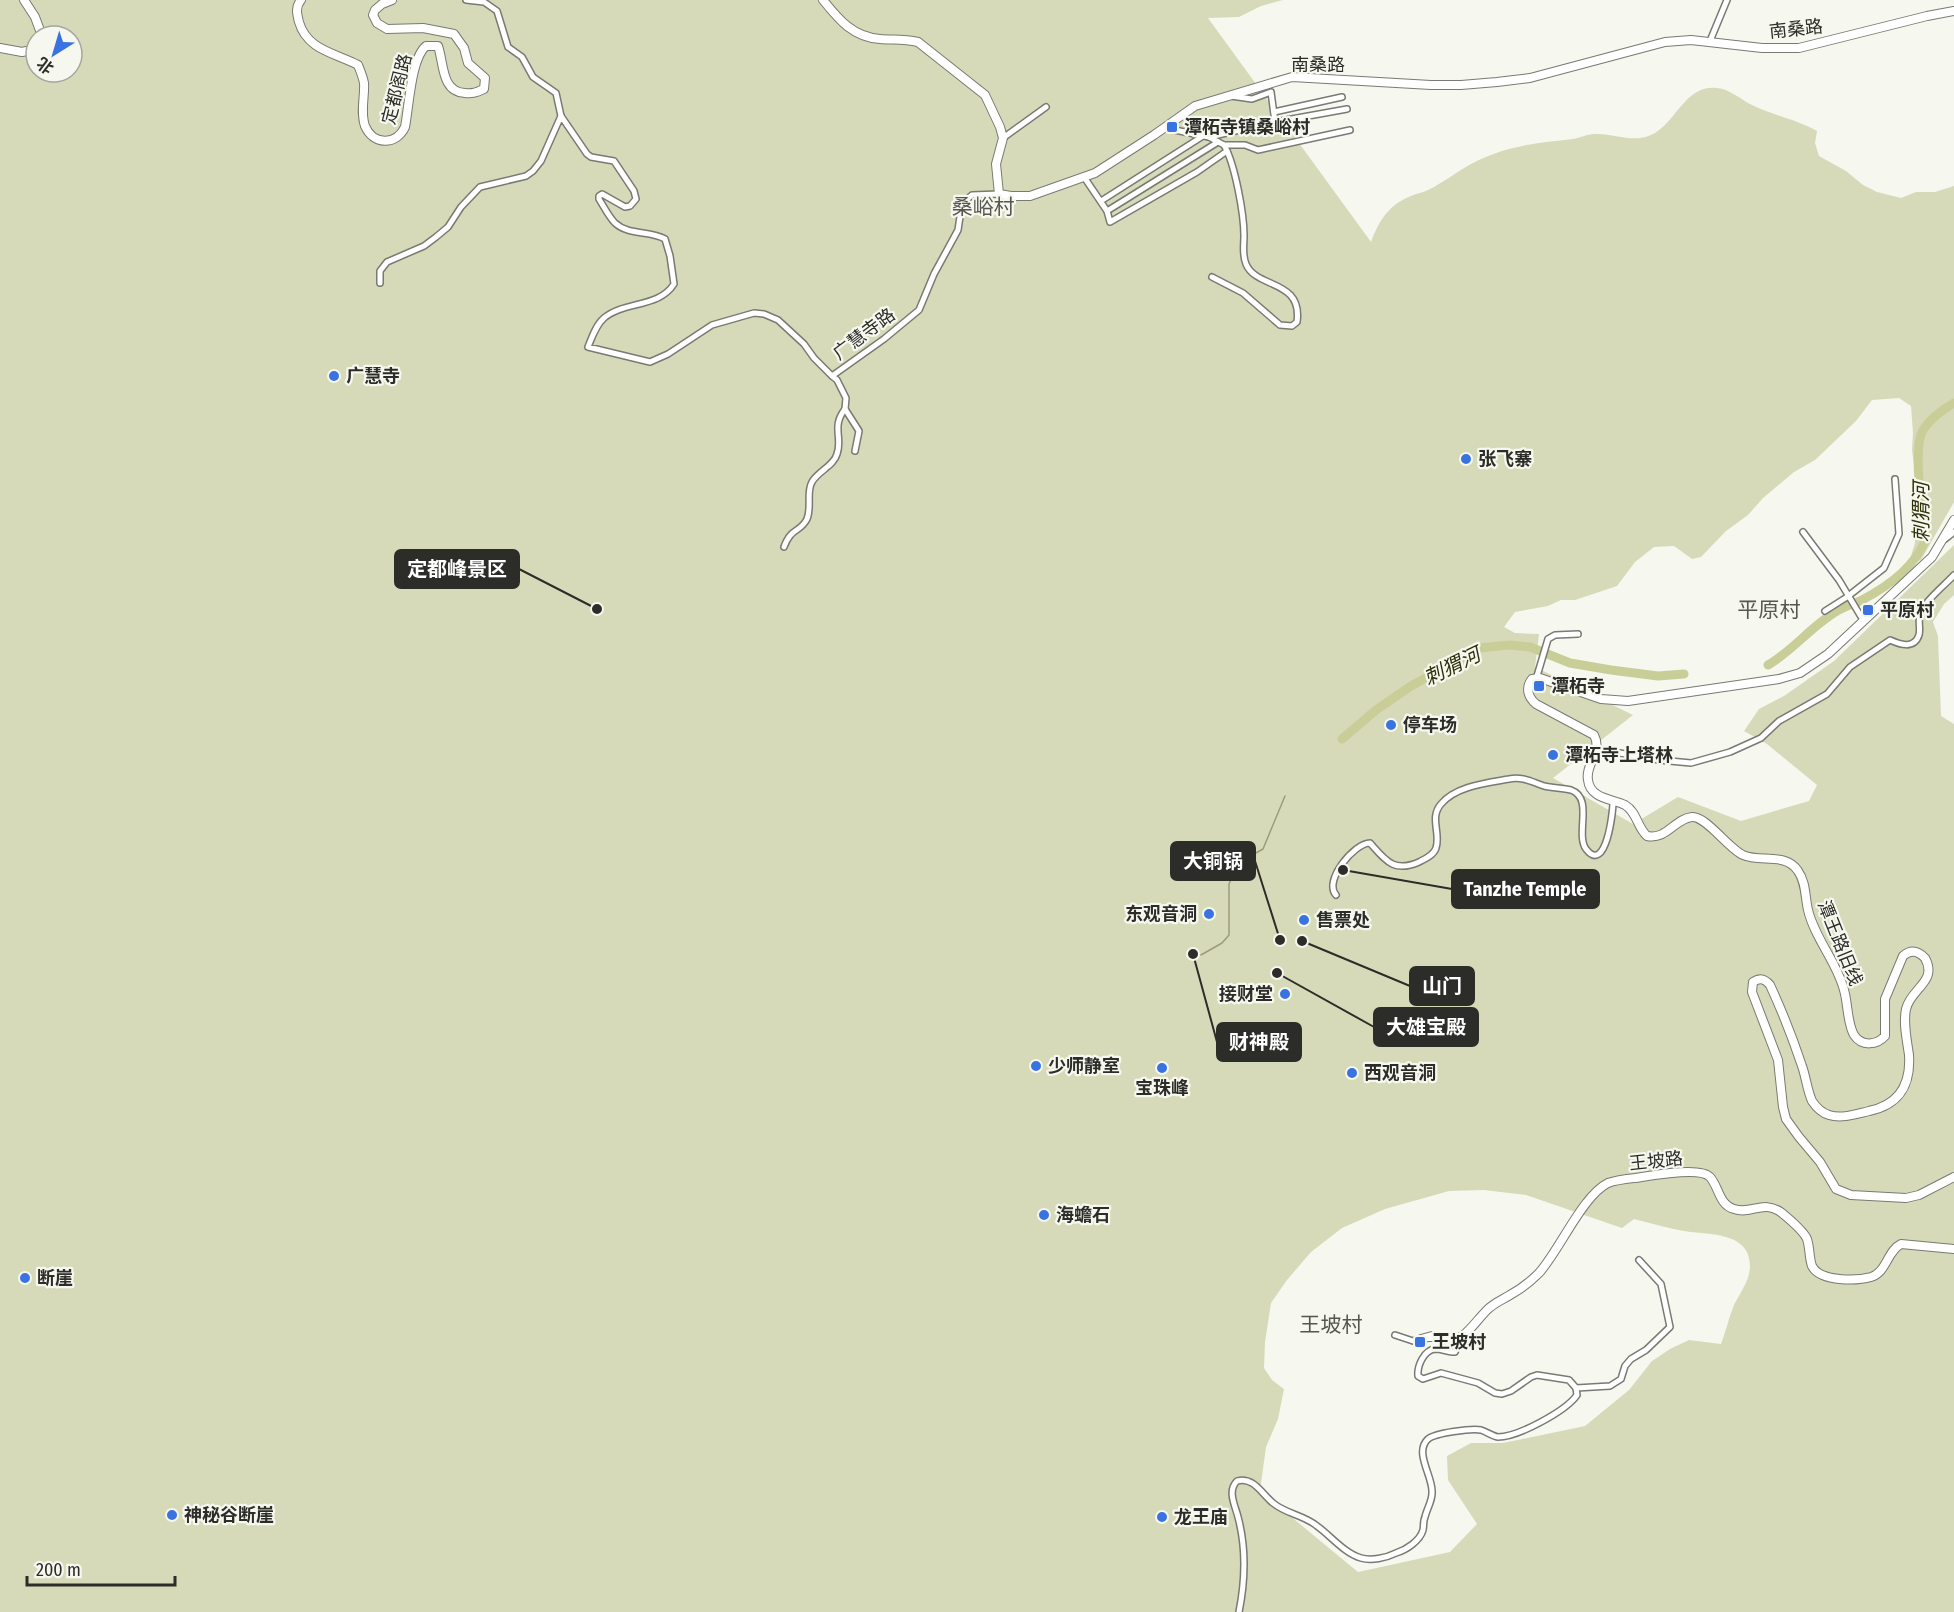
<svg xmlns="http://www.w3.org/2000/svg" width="1954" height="1612" font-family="'Fira Sans Condensed','Noto Sans SC',sans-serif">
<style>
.green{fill:#d7dab9;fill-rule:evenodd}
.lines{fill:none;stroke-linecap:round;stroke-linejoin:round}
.stream{stroke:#9a9d77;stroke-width:1.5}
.river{stroke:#c9ce99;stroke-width:9}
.street-casing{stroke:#797a73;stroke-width:8}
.secondary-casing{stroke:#797a73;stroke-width:10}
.street{stroke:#fff;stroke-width:5}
.secondary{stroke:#fff;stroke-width:8}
.poi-dot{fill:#3973e2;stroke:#f6f7ee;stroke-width:2}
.labels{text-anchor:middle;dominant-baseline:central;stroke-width:4.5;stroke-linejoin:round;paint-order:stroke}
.street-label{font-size:18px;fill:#2c2c29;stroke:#f6f7ee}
.poi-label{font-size:18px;font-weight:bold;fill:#2c2c29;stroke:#f6f7ee;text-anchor:start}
.water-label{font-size:20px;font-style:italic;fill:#2f3107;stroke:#f6f7ee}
.quarter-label{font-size:21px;fill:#565650;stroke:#f6f7ee}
.leader{fill:none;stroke:#2c2c29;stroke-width:2}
.callout-dot{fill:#2c2c29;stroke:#f6f7ee;stroke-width:2}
.callout{fill:#2c2c29;stroke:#2c2c29;stroke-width:2}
.callout-label{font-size:20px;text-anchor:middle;font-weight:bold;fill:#fff}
</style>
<rect width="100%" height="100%" fill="#f6f7ee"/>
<path class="green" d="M0,0H1283L1261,6L1239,17L1208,18L1371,242C1379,221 1388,205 1411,196C1417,193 1423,193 1428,190C1443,183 1456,172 1471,164C1504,146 1536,143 1573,139C1580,138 1587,134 1595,134C1609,133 1627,140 1640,138C1674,135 1681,83 1717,88C1729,89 1739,98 1750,104C1771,115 1796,119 1817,131L1815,143L1819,156L1846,171L1863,185L1877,192L1901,198L1916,192H1935L1954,186V502L1921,560L1915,562L1910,559L1915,543L1918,497L1912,450L1913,433L1911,406L1899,398L1872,400L1856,421L1815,460L1794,472L1763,498L1748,515L1726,531L1701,557L1692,559L1674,546L1654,547L1635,562L1617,586L1575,600H1561L1548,606L1515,612L1504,627L1515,633L1539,634L1535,667L1633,715L1553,778L1633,824L1678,797L1741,821L1809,801L1817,785L1767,744L1744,731L1759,709L1784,696L1834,661L1954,545V595L1944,604L1933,622L1938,636L1941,716L1954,724V1612H0ZM36,36H72V72H36ZM1484,1190L1526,1195L1622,1228L1634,1219C1651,1223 1667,1228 1684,1231C1707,1235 1750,1231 1750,1266C1750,1280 1740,1293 1734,1305C1729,1317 1726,1331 1721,1344L1689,1340L1670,1349L1652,1361L1629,1390L1585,1426L1503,1443H1471L1447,1456L1448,1480L1477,1524L1450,1552L1358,1572L1260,1491L1266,1447L1278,1419L1284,1389L1272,1380L1264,1368L1265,1342L1271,1303L1287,1280L1311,1252L1342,1228L1385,1209L1449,1191Z"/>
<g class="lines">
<polyline class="stream" points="1201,955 1222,943 1229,935 1229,884 1238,863 1263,849 1285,796"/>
<g class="river">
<path d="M1768,665C1794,650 1811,626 1837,611C1845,606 1854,604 1862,600C1887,587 1914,567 1925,541C1923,517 1912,448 1923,430C1930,419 1942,410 1954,403"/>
<polyline points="1342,739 1376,710 1411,686 1480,648 1509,645 1530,647 1570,663 1611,670 1658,676 1684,674"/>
</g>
<g class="street-casing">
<g id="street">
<polyline points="466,0 484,2 497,11 508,47 522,57 533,77 556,93 561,116"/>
<polyline points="1710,41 1727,0"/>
<polyline points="1274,112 1342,97"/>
<polyline points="1275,122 1347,109"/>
<path d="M1165,128L1209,137L1224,145C1235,164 1244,214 1244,236C1244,245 1242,255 1246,264C1256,289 1303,279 1297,322L1292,326L1280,325L1243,293L1212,277"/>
<polyline points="1209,137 1275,122 1271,92 1252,99 1231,96"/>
<polyline points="1003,138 1046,107"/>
<polyline points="1224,145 1245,145 1258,150 1350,130"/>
<polyline points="1084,177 1107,211 1110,222 1197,172 1227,151"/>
<polyline points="1101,201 1203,136"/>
<polyline points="1107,211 1218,142"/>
<path d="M380,283V271L387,262L424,246L436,237L448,227L461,207L480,187L526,176L533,171L541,161L561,116L587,154L591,157L614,161L634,191L636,199L630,206L625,207L602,194L599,196V199C604,207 609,217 615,223C629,236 650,230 665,239L670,256L674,284C659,308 624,301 604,318C596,325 592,337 588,347L650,362L668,354L712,325L754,313L764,314L778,320L804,344L814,358L832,376L884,339L919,310L934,274L958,230L961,210L966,200L972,195L999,194"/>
<polyline points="832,376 837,380 846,398 845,409 859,431 855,451"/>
<polyline points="1803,532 1839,580 1863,620"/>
<polyline points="1945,539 1954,532"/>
<path d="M784,547C791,527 800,533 807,519C812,507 806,492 812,482C818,471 834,466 837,454C843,438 831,427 845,409"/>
<polyline points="1825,611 1847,597 1884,568 1899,534 1895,479"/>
<polyline points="1537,676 1548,639 1555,635 1578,634"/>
<path d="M1597,749L1659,760L1691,763L1730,752L1761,738L1779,721L1827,694L1850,667L1890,640C1899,644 1914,650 1919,635C1921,627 1917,620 1921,611C1928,598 1944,586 1954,575"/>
<path d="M1336,895C1323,881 1354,843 1370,843C1386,861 1394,873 1419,862C1425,859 1434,855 1436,848C1441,833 1429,818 1441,804C1456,786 1487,783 1509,779C1522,776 1532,782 1544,786C1553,788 1562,788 1571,790C1594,798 1575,834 1586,849C1606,875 1613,812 1613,802"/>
<polyline points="1395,1335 1413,1341 1421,1339"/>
<polyline points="1576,1388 1610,1386 1621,1379 1625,1366 1631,1359 1646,1350 1670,1327 1661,1284 1639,1260"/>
<path d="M1239,1612C1245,1582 1246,1547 1238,1517C1235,1505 1227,1491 1237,1481C1253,1476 1262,1494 1273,1503C1286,1514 1304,1515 1317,1526C1331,1536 1344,1553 1361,1558C1371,1561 1386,1558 1396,1553C1406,1550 1420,1541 1423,1530C1424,1526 1423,1521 1425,1517C1427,1508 1433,1500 1432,1491C1432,1475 1414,1452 1428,1439C1435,1433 1472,1428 1481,1430C1487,1432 1492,1436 1498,1437C1518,1437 1566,1411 1577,1395L1576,1388L1569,1380L1537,1375L1531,1377L1511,1391L1502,1394L1495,1393L1478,1383L1441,1373L1423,1379L1418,1376C1417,1366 1424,1350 1435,1349C1442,1349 1448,1352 1455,1352L1462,1337"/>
</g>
</g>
<g class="secondary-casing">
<g id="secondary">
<polyline points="24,0 35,17 42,36"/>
<path d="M301,0C295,7 297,14 299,22C307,50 335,53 358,65C360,70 363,77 364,83C365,97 360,112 365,126C373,145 396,146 405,127C409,107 411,58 426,46H438C444,63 441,92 465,93C473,94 477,92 484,89L485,78L468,63L464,48L454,34L423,28L387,29L377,23L373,15L375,10L382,4L392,0"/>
<path d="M823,0C839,20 853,37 880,39C893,40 904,39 918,42L985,95L1000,127L1003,138L996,164L999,194L1011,196H1030L1095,173L1154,135L1195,106L1292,77L1431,85H1461L1497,82L1530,78L1665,42L1691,40L1762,48H1799L1927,16L1954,11"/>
<polyline points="0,48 22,52 36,49"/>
<path d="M1954,520L1932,557L1828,654L1800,673L1779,679L1628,701L1601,699L1540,678L1532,679C1525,688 1528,697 1536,704L1594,735C1603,752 1585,764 1588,780C1590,799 1613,799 1625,805C1637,812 1637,827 1647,836C1667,840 1674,819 1692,817C1706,816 1728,848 1743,855C1760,863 1786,852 1798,871C1806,882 1805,897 1808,910C1815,939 1837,962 1844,990C1848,1003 1847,1023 1854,1035C1862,1047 1877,1045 1885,1036V999L1903,956C1911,949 1918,951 1925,958C1938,982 1911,988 1906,1009C1903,1024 1907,1040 1909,1055C1911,1085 1899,1105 1869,1111C1856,1114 1842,1119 1829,1115C1822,1113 1816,1107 1812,1101C1807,1090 1806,1077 1802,1066C1793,1039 1782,1011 1770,985C1765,979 1760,977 1753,982L1752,992L1778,1060L1783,1107L1786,1119L1799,1137L1820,1162L1836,1189L1851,1195L1906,1198L1919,1195L1954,1177"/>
<path d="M1421,1339L1432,1336L1450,1342C1467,1337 1475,1322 1487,1310C1494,1303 1502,1300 1510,1295C1521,1289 1530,1282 1539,1273C1559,1251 1583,1195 1608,1183C1616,1180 1626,1179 1635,1178C1649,1176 1700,1166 1710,1177C1719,1187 1719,1205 1734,1209C1752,1215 1763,1199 1782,1213C1790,1220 1803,1230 1807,1239C1810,1248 1809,1258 1812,1266C1820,1282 1857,1281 1871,1277C1887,1272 1887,1251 1901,1244L1954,1249"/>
</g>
</g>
<use href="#street" class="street"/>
<use href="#secondary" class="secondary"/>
</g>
<g class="poi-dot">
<rect x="1166" y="121" width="12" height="12" rx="3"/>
<circle cx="334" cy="376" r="6"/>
<circle cx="1466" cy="459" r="6"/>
<rect x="1862" y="604" width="12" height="12" rx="3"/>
<rect x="1533" y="680" width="12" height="12" rx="3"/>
<circle cx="1391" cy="725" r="6"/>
<circle cx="1553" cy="755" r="6"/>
<circle cx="1209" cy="914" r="6"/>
<circle cx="1304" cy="920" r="6"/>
<circle cx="1285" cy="994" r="6"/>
<circle cx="1036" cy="1066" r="6"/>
<circle cx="1162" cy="1068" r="6"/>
<circle cx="1352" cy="1073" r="6"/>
<circle cx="1044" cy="1215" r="6"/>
<circle cx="25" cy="1278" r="6"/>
<rect x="1414" y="1336" width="12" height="12" rx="3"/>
<circle cx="172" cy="1515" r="6"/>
<circle cx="1162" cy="1517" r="6"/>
</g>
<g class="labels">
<g class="street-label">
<text transform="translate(1796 29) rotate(-6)">南桑路</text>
<text x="1318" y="65">南桑路</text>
<text transform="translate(397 89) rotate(-76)">定都阁路</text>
<text transform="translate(864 334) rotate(-37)">广慧寺路</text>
<text transform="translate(1840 943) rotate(68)">潭王路旧线</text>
<text transform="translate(1656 1161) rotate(-6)">王坡路</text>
</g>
<g class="poi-label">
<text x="1184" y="127">潭柘寺镇桑峪村</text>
<text x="346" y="376">广慧寺</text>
<text x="1478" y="459">张飞寨</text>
<text x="1880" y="610">平原村</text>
<text x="1551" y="686">潭柘寺</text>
<text x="1403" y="725">停车场</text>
<text x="1565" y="755">潭柘寺上塔林</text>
<text x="1197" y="914" text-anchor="end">东观音洞</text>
<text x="1316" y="920">售票处</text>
<text x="1273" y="994" text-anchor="end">接财堂</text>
<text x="1048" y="1066">少师静室</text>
<text x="1364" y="1073">西观音洞</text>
<text x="1162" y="1088" text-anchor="middle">宝珠峰</text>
<text x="1056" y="1215">海蟾石</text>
<text x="37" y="1278">断崖</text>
<text x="1432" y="1342">王坡村</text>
<text x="184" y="1515">神秘谷断崖</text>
<text x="1174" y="1517">龙王庙</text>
</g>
<g class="water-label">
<text transform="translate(1921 512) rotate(-90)">刺猬河</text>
<text transform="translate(1452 666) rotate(-26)">刺猬河</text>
</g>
<g class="quarter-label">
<text x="983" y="207">桑峪村</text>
<text x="1769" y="610">平原村</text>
<text x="1331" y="1325">王坡村</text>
</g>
</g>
<path class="leader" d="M597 609L519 569M1280 940L1255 861M1343 870L1452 889M1302 941L1410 986M1277 973L1374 1027M1193 954L1217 1042"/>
<g class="callout-dot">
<circle cx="597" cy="609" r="6"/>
<circle cx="1280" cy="940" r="6"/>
<circle cx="1343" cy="870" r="6"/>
<circle cx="1302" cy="941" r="6"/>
<circle cx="1277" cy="973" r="6"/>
<circle cx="1193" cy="954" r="6"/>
</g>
<g class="callout">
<rect x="395" y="550" width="124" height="38" rx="6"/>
<rect x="1171" y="842" width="84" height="38" rx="6"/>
<rect x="1452" y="870" width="147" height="38" rx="6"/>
<rect x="1410" y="967" width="64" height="38" rx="6"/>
<rect x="1374" y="1008" width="104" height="38" rx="6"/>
<rect x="1217" y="1023" width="84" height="38" rx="6"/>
</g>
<g class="callout-label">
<text x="457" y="576">定都峰景区</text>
<text x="1213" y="868">大铜锅</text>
<text x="1525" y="896">Tanzhe Temple</text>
<text x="1442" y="993">山门</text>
<text x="1426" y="1034">大雄宝殿</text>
<text x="1259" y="1049">财神殿</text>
</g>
<g transform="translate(54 54) rotate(217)"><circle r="28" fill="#f6f7ee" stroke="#a5a69f" stroke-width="1.5"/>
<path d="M0-4.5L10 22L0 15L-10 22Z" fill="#3973e2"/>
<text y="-9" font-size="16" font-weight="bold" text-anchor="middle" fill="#2c2c29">北</text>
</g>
<path d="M27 1576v9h148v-9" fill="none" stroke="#2c2c29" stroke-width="3"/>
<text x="36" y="1576" font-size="18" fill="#2c2c29" stroke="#f6f7ee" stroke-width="4.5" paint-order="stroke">200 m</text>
</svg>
